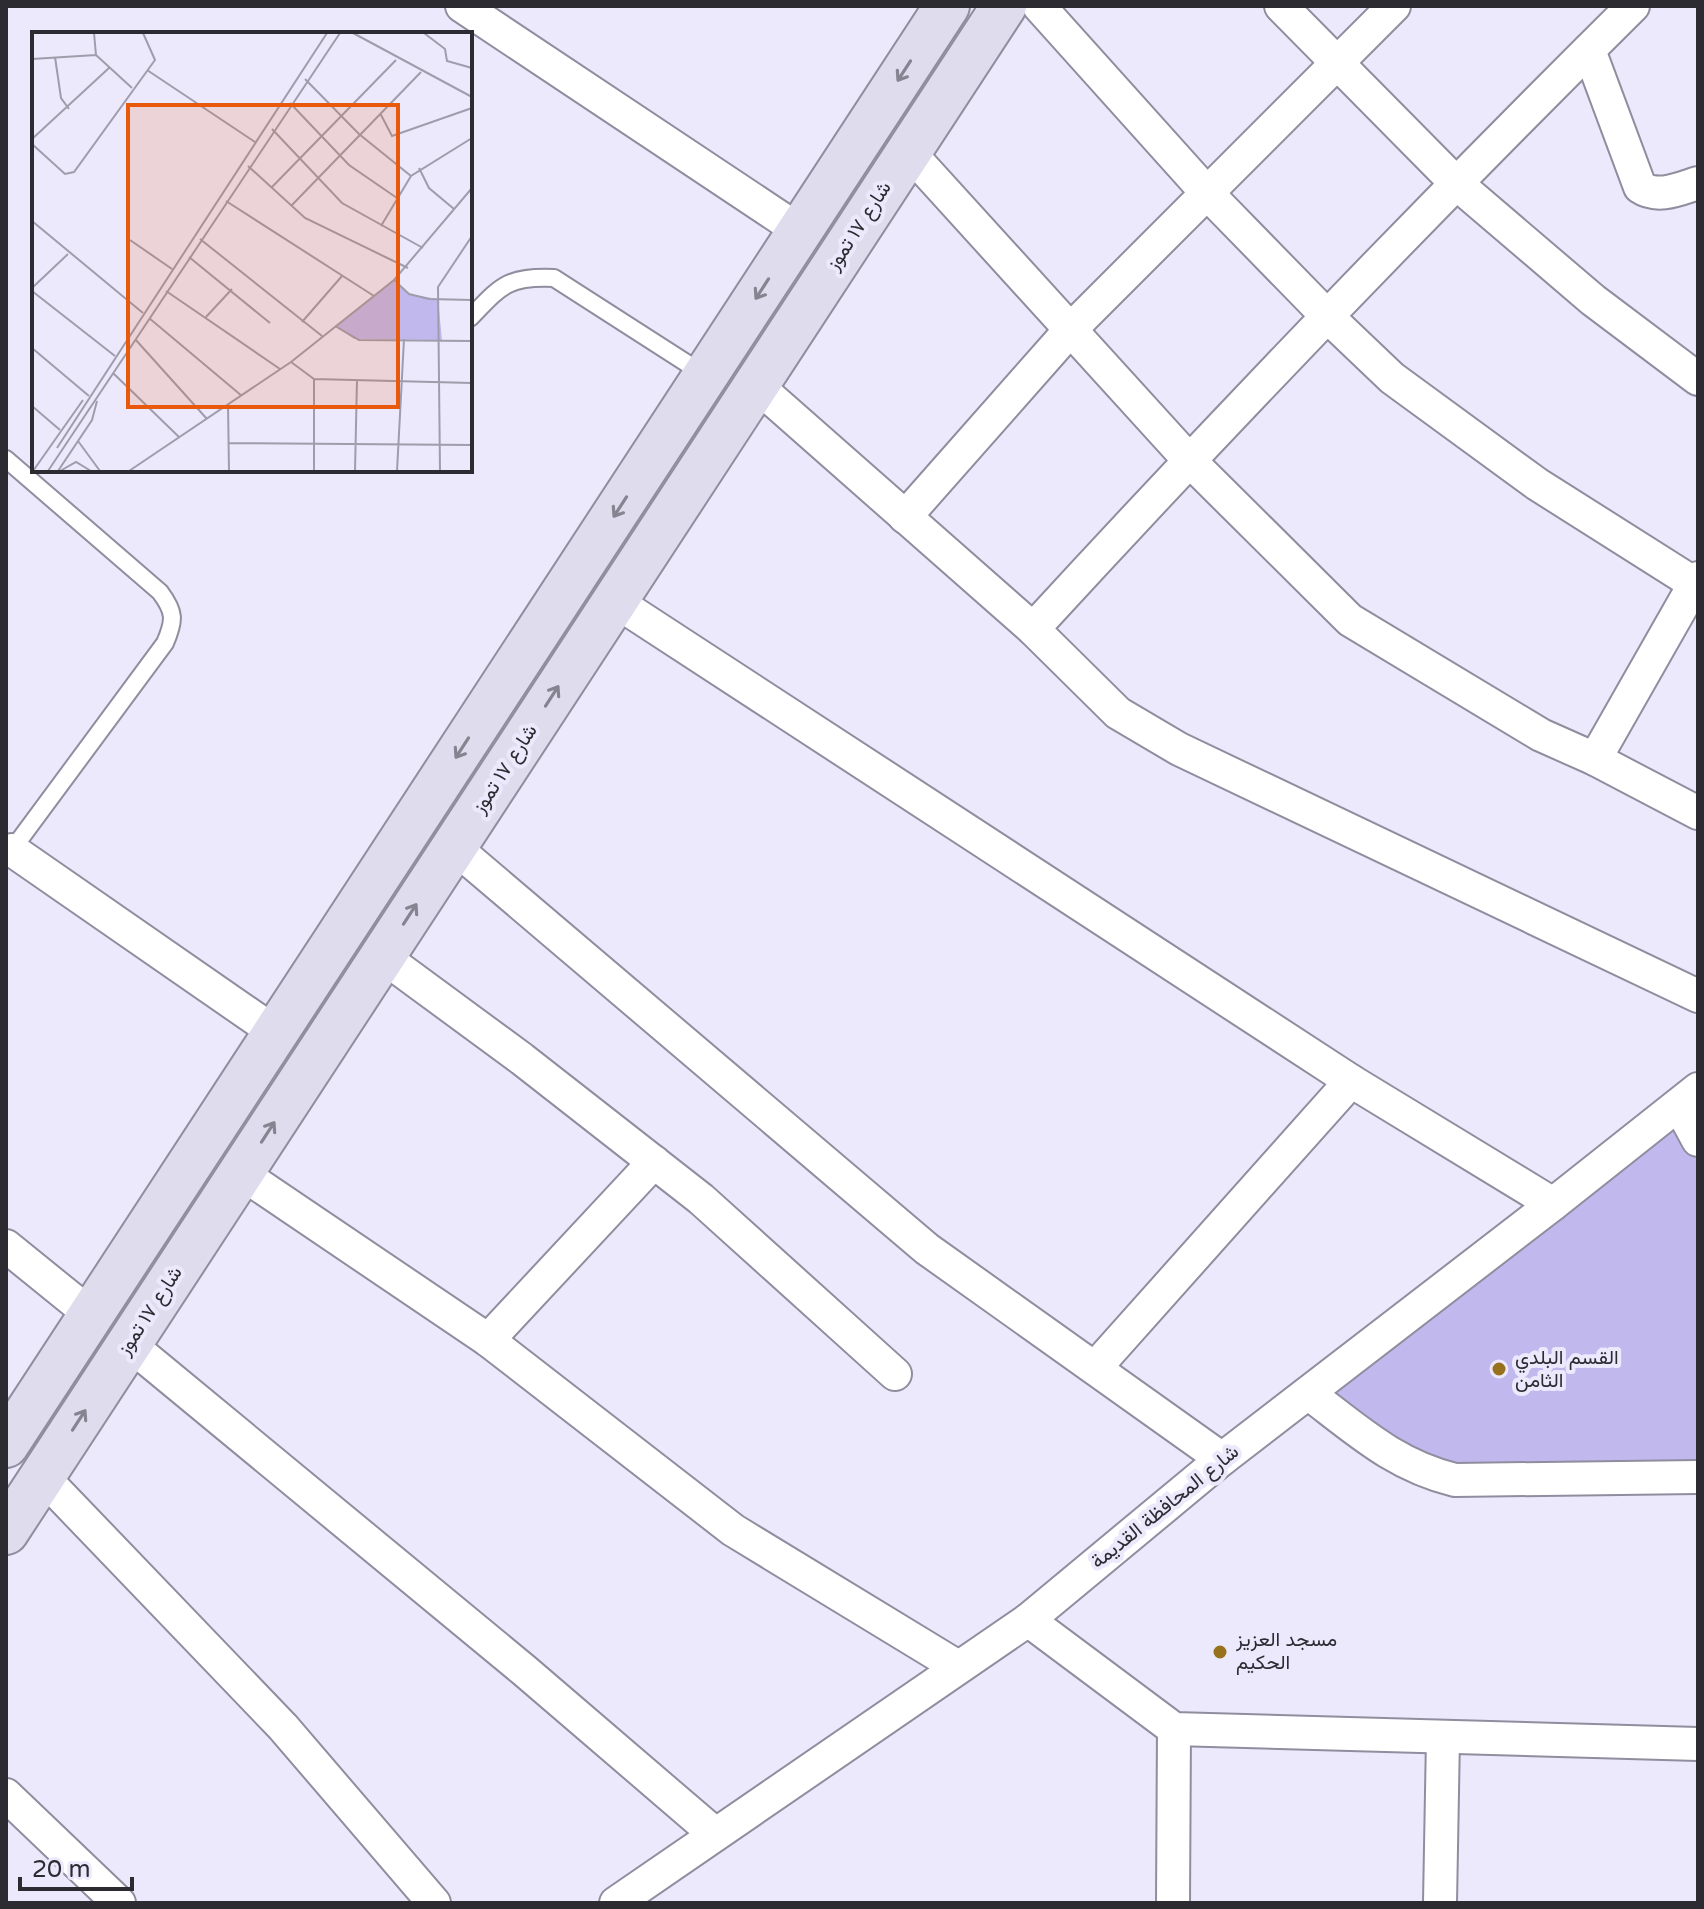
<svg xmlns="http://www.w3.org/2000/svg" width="1704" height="1909" font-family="'Varela Round',Vazirmatn,sans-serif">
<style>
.green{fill:#c1b8ee}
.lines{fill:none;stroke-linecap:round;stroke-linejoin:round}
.lane-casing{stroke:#8f8d9e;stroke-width:20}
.street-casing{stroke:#8f8d9e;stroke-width:36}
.secondary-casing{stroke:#8f8d9e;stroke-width:48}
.lane{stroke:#fff;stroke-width:16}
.street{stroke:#fff;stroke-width:32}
.secondary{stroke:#dfdcee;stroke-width:44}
.oneway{stroke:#868490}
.poi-dot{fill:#97711c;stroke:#ece9fc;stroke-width:3}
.labels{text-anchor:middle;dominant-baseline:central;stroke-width:8;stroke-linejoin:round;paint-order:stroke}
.street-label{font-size:20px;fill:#2c2b32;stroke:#ece9fc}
.poi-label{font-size:20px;fill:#2c2b32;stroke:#ece9fc;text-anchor:start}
.inset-road{fill:none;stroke:#9f9dab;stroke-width:2}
.view{fill:#e8590c;fill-opacity:0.15;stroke:#e8590c;stroke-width:4}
.inset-edge{fill:none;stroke:#2c2b32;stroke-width:4}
</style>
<rect width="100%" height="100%" fill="#ece9fc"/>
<polygon class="green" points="1670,1112 1698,1141 1698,1478 1428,1473 1308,1393"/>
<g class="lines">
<g class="lane-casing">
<g id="lane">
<path d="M470,318C501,286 507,276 554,278L705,375"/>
<path d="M6,459L160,592C175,612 175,620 165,643L9,854"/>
</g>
</g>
<g class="street-casing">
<g id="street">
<polyline points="462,6 800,231"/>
<polyline points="1039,6 1207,193 1328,317 1392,378 1537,484 1695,584"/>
<polyline points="1281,6 1456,183 1593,300 1698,379"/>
<path d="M1589,50L1640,187C1658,199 1679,189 1698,183"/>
<polyline points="908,151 1189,460 1350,620 1541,735 1595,759 1698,813"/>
<polyline points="756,385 1033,629 1118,713 1179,749 1698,996"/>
<polyline points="905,517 1071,329 1394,6"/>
<polyline points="615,601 1351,1081 1553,1204"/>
<path d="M1033,629C1228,417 1428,209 1633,6"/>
<polyline points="1595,759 1698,578"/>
<polyline points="454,847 927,1249 1222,1459"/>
<polyline points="12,850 276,1033"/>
<polyline points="382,956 522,1059 701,1199 895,1374"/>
<polyline points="1679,1105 1698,1140"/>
<polyline points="241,1173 488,1340 733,1530 958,1667"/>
<polyline points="6,1246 90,1314"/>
<polyline points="488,1340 654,1162"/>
<polyline points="129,1344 525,1671 715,1834"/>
<polyline points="1095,1368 1351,1081"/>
<path d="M1308,1393C1357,1430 1394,1465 1455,1480L1698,1477"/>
<polyline points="42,1476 283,1727 434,1903"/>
<polyline points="1028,1620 1174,1729 1698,1744"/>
<polyline points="6,1795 119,1903"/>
<polyline points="616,1903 1028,1620 1222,1459 1553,1204 1698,1089"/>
<polyline points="1173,1903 1174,1729"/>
<polyline points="1440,1903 1443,1737"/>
</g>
</g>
<g class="secondary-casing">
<g id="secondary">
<polyline points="6,1445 947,6"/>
<polyline points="6,1532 1004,6"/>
</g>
</g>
<use href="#lane" class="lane"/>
<use href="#street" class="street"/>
<use href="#secondary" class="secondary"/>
</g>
<defs><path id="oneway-shaft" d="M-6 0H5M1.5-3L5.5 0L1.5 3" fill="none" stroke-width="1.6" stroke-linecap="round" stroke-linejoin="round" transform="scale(2)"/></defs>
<g class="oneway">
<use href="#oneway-shaft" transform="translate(904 71) rotate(123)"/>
<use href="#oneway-shaft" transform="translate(762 289) rotate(123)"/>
<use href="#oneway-shaft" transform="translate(620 507) rotate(123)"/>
<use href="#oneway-shaft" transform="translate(552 696) rotate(-57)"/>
<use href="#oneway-shaft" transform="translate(462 748) rotate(123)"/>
<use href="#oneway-shaft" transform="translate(410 914) rotate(-57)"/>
<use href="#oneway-shaft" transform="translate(268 1132) rotate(-57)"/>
<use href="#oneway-shaft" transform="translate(79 1420) rotate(-57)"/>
</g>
<g class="poi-dot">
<circle cx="1499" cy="1369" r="8"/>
<circle cx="1220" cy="1652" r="8"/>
</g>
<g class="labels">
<g class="street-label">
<text transform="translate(859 226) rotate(-57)">شارع ١٧ تموز</text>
<text transform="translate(505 769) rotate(-57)">شارع ١٧ تموز</text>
<text transform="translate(150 1311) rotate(-57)">شارع ١٧ تموز</text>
<text transform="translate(1165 1507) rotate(-39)">شارع المحافظة القديمة</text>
</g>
<g class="poi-label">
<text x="1515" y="1358">القسم البلدي<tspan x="1515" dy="23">الثامن</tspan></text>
<text x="1236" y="1640">مسجد العزيز<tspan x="1236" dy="23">الحكيم</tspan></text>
</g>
</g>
<g transform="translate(32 32)">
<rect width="440" height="440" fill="#ece9fc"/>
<path d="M361,249L377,262L406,267L410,308L322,307L303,294Z" fill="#c1b8ee"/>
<path class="inset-road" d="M62,1L64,23L100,56M321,1L440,65M392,1L413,17L415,29L440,36M23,25L29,66L37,77M0,27L64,23M115,38L223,110M273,47L327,102L379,144M258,71L317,133L365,166M348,81L360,104L440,76M240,97L310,171L391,216M0,107L77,36M0,112L33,142L42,140L123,28L111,1M216,134L273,186L376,236M387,136L397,156L422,177M240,155L364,28M194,169L342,264M260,173L389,40M0,189L111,281M349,194L379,144L440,106M168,207L290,304M98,208L140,237M157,225L238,291M362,248L377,262L397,267L440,268M0,256L36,222M0,259L83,324M134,259L248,337M174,285L200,257M117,286L210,364M270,290L310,244M303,294L327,308L440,309M103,307L175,387M0,316L57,364M259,330L282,347L440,351M81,341L147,405M196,373L197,439M0,374L28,398M46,409L68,439M197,411L440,413M25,416L295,1M1,439L51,368M16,439L308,1M26,439L60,388L65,369M28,439L44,430L59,439M97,439L259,330L362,248L440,156M282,439V347M323,439L325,348M365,439L372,307M408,439L406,255L440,204"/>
<path class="view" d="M96,73H366V375H96Z"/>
<rect width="440" height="440" class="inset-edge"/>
</g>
<rect width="1704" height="1909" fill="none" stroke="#2c2b32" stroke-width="16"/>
<path d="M20 1877v12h112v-12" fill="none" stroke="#2c2b32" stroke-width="4"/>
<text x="32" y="1877" font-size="24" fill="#2c2b32" stroke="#ece9fc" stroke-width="6" paint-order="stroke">20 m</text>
</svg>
